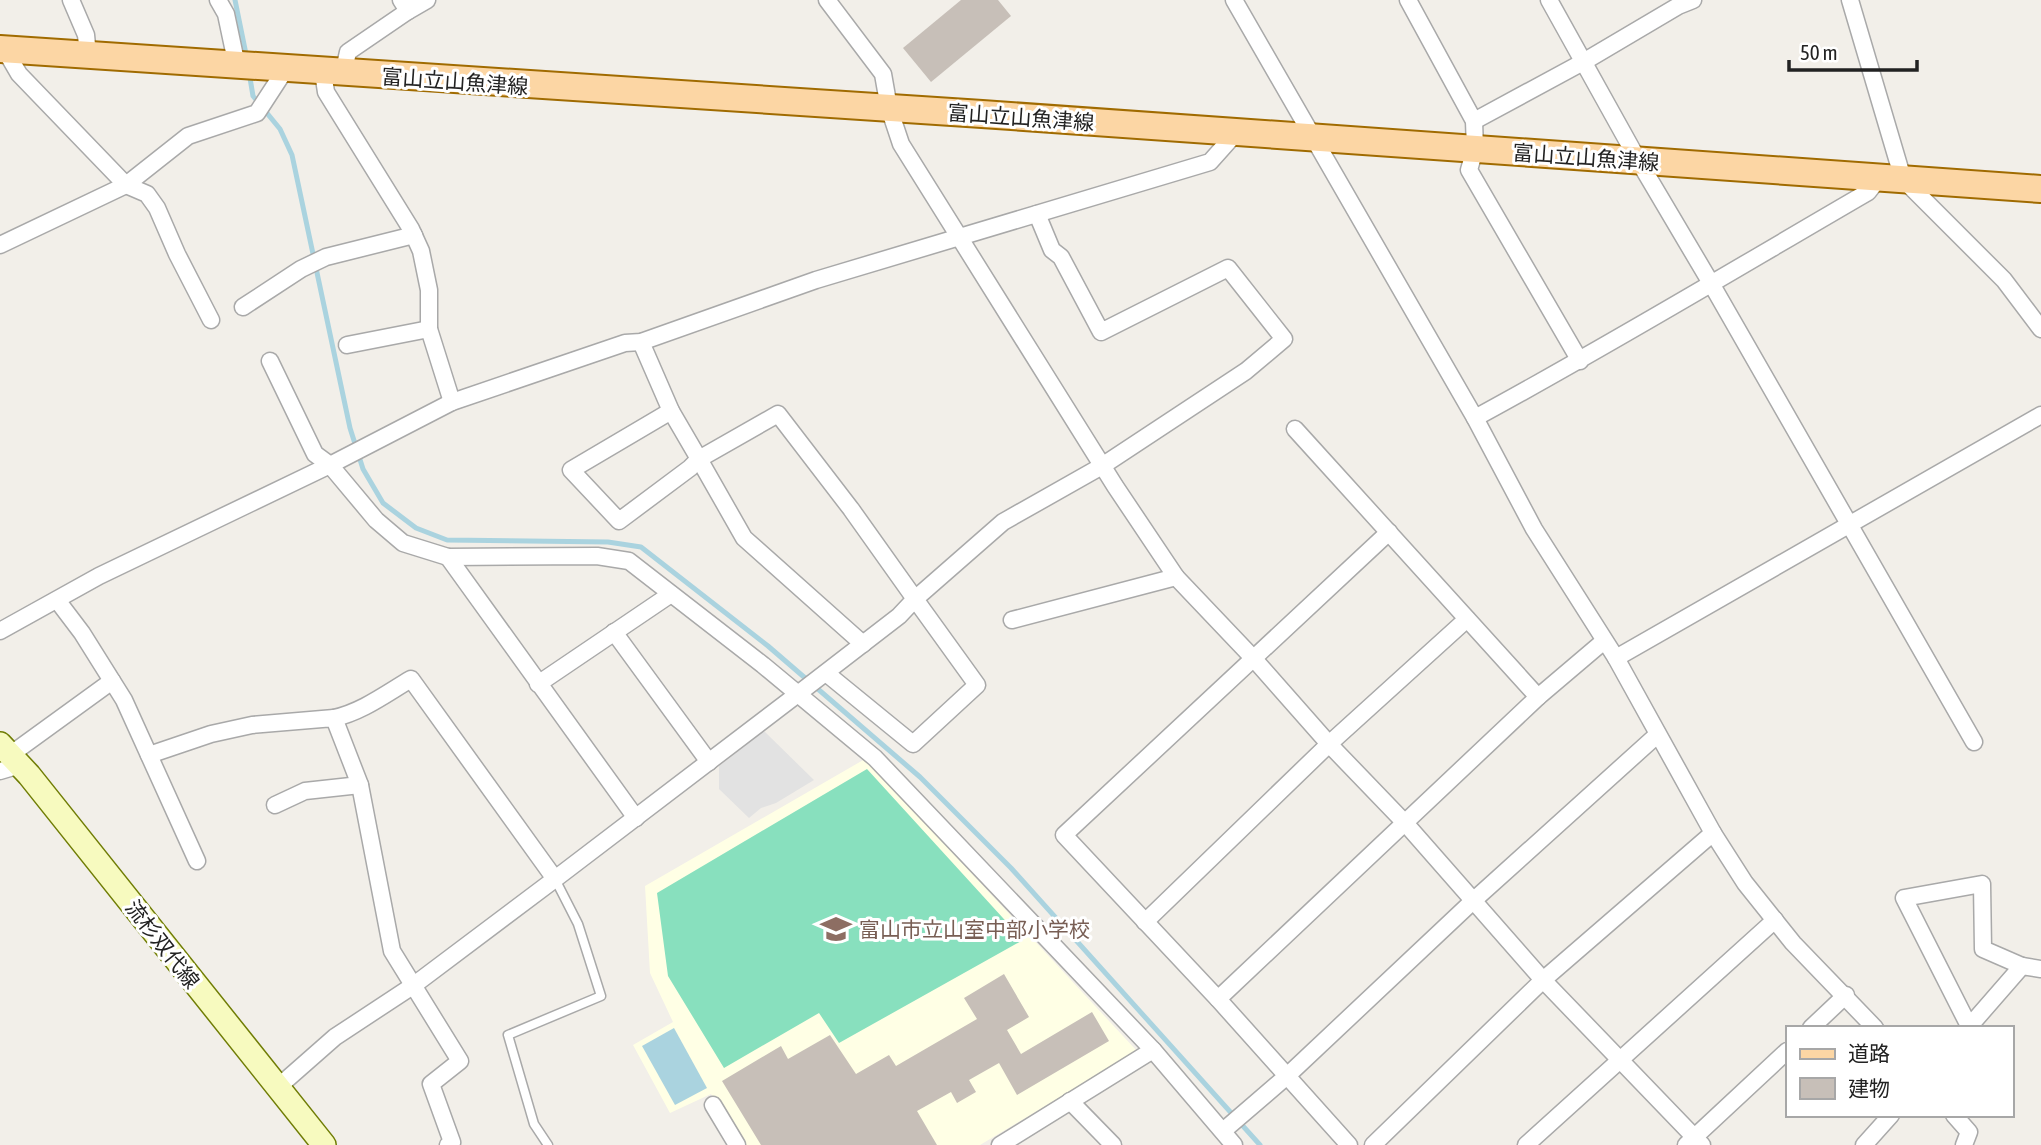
<svg xmlns="http://www.w3.org/2000/svg" width="2041" height="1145" font-family="'Asap Condensed','Noto Sans JP',sans-serif">
<style>
.education{fill:#ffffe5}
.pitch{fill:#88e0be}
.parking{fill:#e2e2e2}
.water{fill:#aad3df}
.lines{fill:none;stroke-linecap:round;stroke-linejoin:round}
.stream{stroke:#aad3df;stroke-width:5}
.building{fill:#c7bfb8}
.lane-casing{stroke:#a9a9a9;stroke-width:11}
.street-casing{stroke:#a9a9a9;stroke-width:19}
.secondary-casing{stroke:#707d05;stroke-width:26}
.primary-casing{stroke:#a06b00;stroke-width:30}
.lane{stroke:#fff;stroke-width:8}
.street{stroke:#fff;stroke-width:16}
.secondary{stroke:#f7fabf;stroke-width:23}
.primary{stroke:#fcd6a4;stroke-width:26}
.labels{text-anchor:middle;dominant-baseline:central;stroke-width:6;stroke-linejoin:round;paint-order:stroke}
.street-label{font-size:21px;fill:#222;stroke:#fff}
.education-label{font-size:21px;fill:#785e54;stroke:#fff;text-anchor:start}
</style>
<rect width="100%" height="100%" fill="#f2efe9"/>
<polygon class="education" points="865,759 1137,1051 980,1145 743,1145 711,1094 670,1113 633,1045 673,1022 650,973 645,886"/>
<polygon class="pitch" points="867,769 1023,940 839,1043 819,1013 724,1068 668,976 657,893"/>
<polygon class="parking" points="764,731 814,780 776,803 761,808 749,818 719,789 719,766"/>
<polygon class="water" points="674,1028 707,1088 675,1105 642,1046"/>
<g class="lines">
<g class="stream">
<polyline points="235,0 247,59"/>
<polyline points="249,72 253,96 280,129 292,155 350,428 363,469 383,503 416,528 447,540 608,542 641,547 768,646 920,777 1011,868 1260,1145"/>
</g>
</g>
<g class="building">
<polygon points="961,0 998,0 1011,16 931,82 903,48"/>
<polygon points="1004,974 1029,1017 1007,1030 1021,1054 1092,1012 1109,1041 1017,1095 999,1063 969,1080 976,1092 957,1103 951,1092 917,1111 937,1145 761,1145 722,1081 781,1046 788,1059 830,1035 856,1074 889,1055 896,1066 977,1019 964,998"/>
</g>
<g class="lines">
<g class="lane-casing">
<polyline id="lane" points="548,1145 534,1124 508,1035 601,996 578,924 555,879"/>
</g>
<g class="street-casing">
<g id="street">
<polyline points="71,0 86,35 88,55"/>
<polyline points="218,0 226,14 237,66"/>
<polyline points="401,0 408,11 427,0"/>
<polyline points="827,0 883,74 889,108 901,144 1115,486 1176,577 1254,659 1329,744 1406,824 1543,980 1702,1145"/>
<polyline points="1234,0 1475,418 1534,529 1616,658 1713,833 1745,883 1793,943 1875,1028"/>
<polyline points="1408,0 1474,121 1475,149 1469,170 1580,361"/>
<polyline points="1549,0 1638,160 1712,285 1974,742"/>
<polyline points="1850,0 1903,179 2004,280 2041,329"/>
<polyline points="5,50 19,74 126,185 147,194 157,208 177,254 211,320"/>
<polyline points="323,72 326,92 411,229 421,251 429,290 429,329 452,402"/>
<polyline points="343,74 348,52 408,11"/>
<polyline points="1474,121 1585,61 1678,6 1693,0"/>
<polyline points="0,245 126,185 188,136 257,113 285,70"/>
<polyline points="243,307 301,269 326,257 414,235"/>
<polyline points="347,345 429,329"/>
<polyline points="270,361 315,454 330,465 376,520 403,543 448,557 597,556 629,561 763,665 875,758 1153,1050 1234,1145"/>
<polyline points="671,411 571,470 619,521 690,468 699,459 744,538 863,644"/>
<path d="M1475,418C1608,346 1737,268 1868,192L1879,178"/>
<polyline points="1295,429 1538,697"/>
<polyline points="448,557 636,818"/>
<polyline points="57,600 82,633 124,700 197,861"/>
<polyline points="1012,620 1176,577"/>
<polyline points="0,631 99,576 330,465 452,402 625,343 641,342 816,280 1210,162 1235,134"/>
<polyline points="614,632 709,762"/>
<polyline points="1616,658 2041,415"/>
<polyline points="826,673 913,744 977,685 915,599 1003,522 1102,466 1246,371 1284,339 1228,268 1101,332 1061,257 1052,250 1037,214"/>
<polyline points="538,684 671,594"/>
<path d="M334,718C362,712 387,693 411,679L555,879"/>
<polyline points="10,755 112,681"/>
<polyline points="149,755 211,734 252,725 334,718 360,785 392,951 460,1061 431,1084 452,1142 448,1145"/>
<polyline points="0,771 20,765"/>
<polyline points="275,805 305,791 360,785"/>
<polyline points="1145,922 1329,744 1467,619"/>
<polyline points="1218,999 1538,697 1604,641"/>
<polyline points="1969,1026 1904,898 1982,884 1983,949 2022,966"/>
<polyline points="1811,1028 1846,995"/>
<polyline points="1968,1028 2022,966 2041,969"/>
<polyline points="277,1088 335,1037 414,985 555,879 803,690 899,616 915,599 851,509 778,414 699,459 671,411 641,342"/>
<polyline points="1070,1101 1113,1145"/>
<polyline points="713,1105 737,1145"/>
<polyline points="1954,1115 1969,1132 1964,1145"/>
<polyline points="1223,1131 1287,1076 1474,900 1657,735"/>
<polyline points="1000,1145 1153,1050"/>
<polyline points="1349,1145 1218,999 1064,835 1389,532"/>
<polyline points="1373,1145 1543,980 1713,833"/>
<polyline points="1526,1145 1775,920"/>
<polyline points="1686,1145 1787,1051"/>
<polyline points="1864,1145 1891,1115"/>
</g>
</g>
<g class="secondary-casing">
<polyline id="secondary" points="0,744 29,775 324,1145"/>
</g>
<g class="primary-casing">
<polyline id="primary" points="0,49 982,114 2041,189"/>
</g>
<use href="#lane" class="lane"/>
<use href="#street" class="street"/>
<use href="#secondary" class="secondary"/>
<use href="#primary" class="primary"/>
</g>
<defs>
<g id="school-bare" transform="scale(2.415)"><path d="M0-5L7-2L0 1L-7-2ZM-4 1L0 2.5L4 1V4Q0 6-4 4Z" fill="#8d6e63" stroke="#fff" stroke-width="2.5" paint-order="stroke"/></g>
</defs>
<g fill-rule="evenodd">
<use href="#school-bare" x="836" y="929"/>
</g>
<g class="labels">
<g class="street-label">
<text transform="translate(455 81) rotate(4)">富山立山魚津線</text>
<text transform="translate(1021 117) rotate(4)">富山立山魚津線</text>
<text transform="translate(1586 157) rotate(4)">富山立山魚津線</text>
<text transform="translate(163 944) rotate(52)">流杉双代線</text>
</g>
<g class="education-label">
<text x="859" y="929">富山市立山室中部小学校</text>
</g>
</g>
<rect x="1786" y="1026" width="228" height="91" fill="#ffffff" stroke="#a7a7a7" stroke-width="2"/>
<rect x="1800" y="1049" width="35" height="10" fill="#fcd6a4" stroke="#a7a7a7" stroke-width="2"/>
<text x="1848" y="1061" font-size="21" fill="#222222">道路</text>
<rect x="1800" y="1078" width="35" height="21" fill="#c7bfb8" stroke="#a7a7a7" stroke-width="2"/>
<text x="1848" y="1096" font-size="21" fill="#222222">建物</text>
<path d="M1789 60v10h128v-10" fill="none" stroke="#222222" stroke-width="3.5"/>
<text x="1800" y="60" font-size="21" fill="#222222" stroke="#ffffff" stroke-width="5" paint-order="stroke">50 m</text>
</svg>
